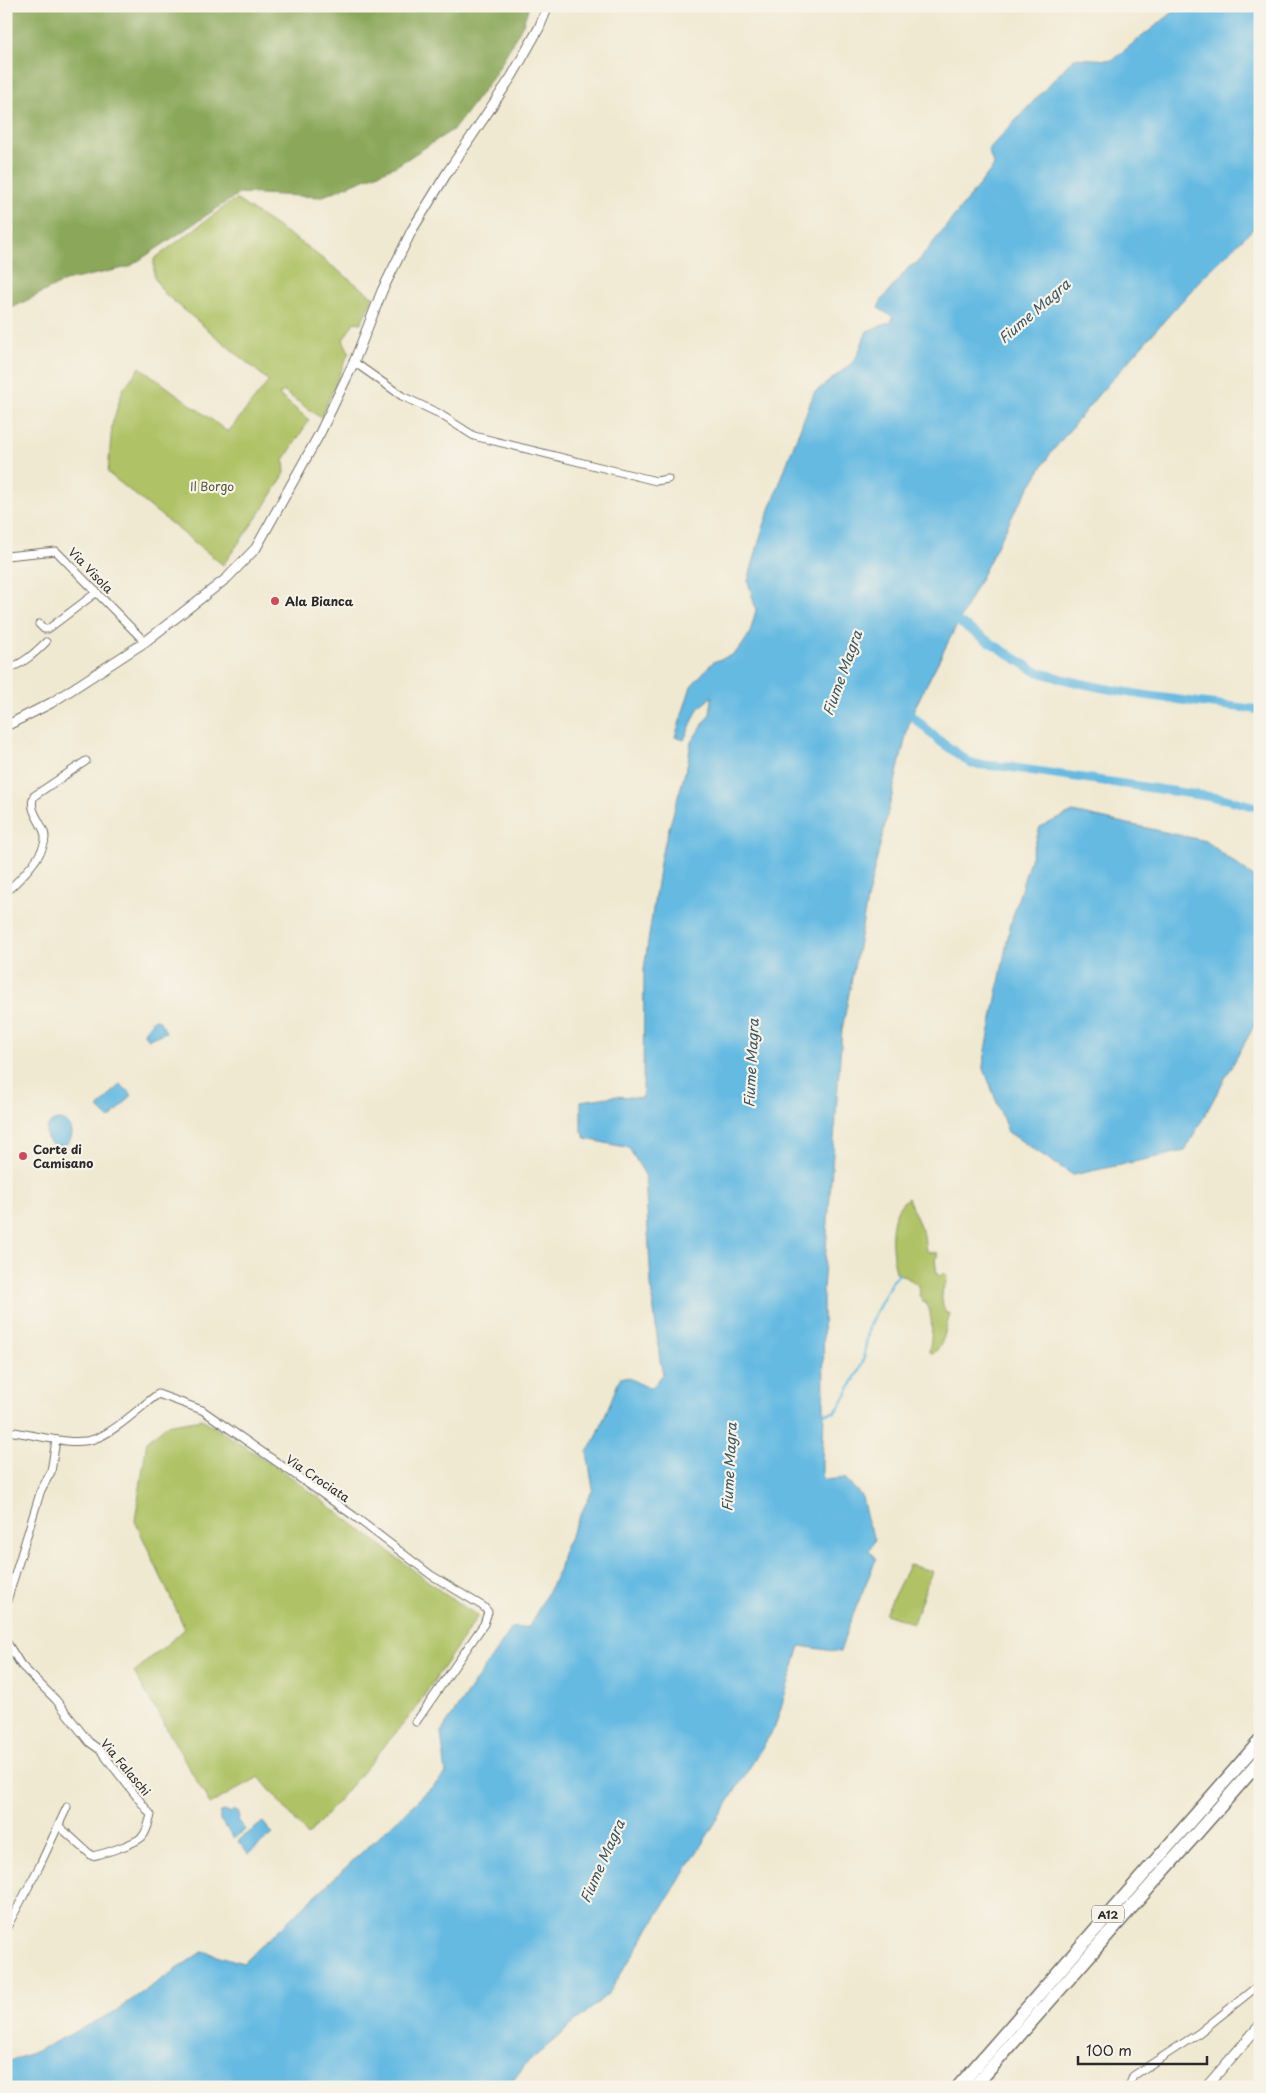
<svg xmlns="http://www.w3.org/2000/svg" width="1266" height="2093" font-family="'Playpen Sans',sans-serif">
<style>
.green{fill:#afc265;stroke:#6d7648}
.forest{fill:#8ba85a;stroke:#5b6a42}
.water{fill:#65bae2;stroke:#487286}
.lines{fill:none;stroke-linecap:round;stroke-linejoin:round}
.stream{stroke:#65bae2;stroke-width:2.5}
.canal{stroke:#65bae2;stroke-width:9}
.street-casing{stroke:#706e65;stroke-width:9}
.secondary-casing{stroke:#706e65;stroke-width:11}
.highway-casing{stroke:#706e65;stroke-width:15}
.street{stroke:#fff;stroke-width:7}
.secondary{stroke:#fff;stroke-width:9}
.highway{stroke:#fff;stroke-width:12}
.poi-dot{fill:#d1495b;stroke:#f7f3e8;stroke-width:2}
.labels{text-anchor:middle;dominant-baseline:central;stroke-width:4.5;stroke-linejoin:round;paint-order:stroke}
.shield{fill:#f7f3e8;stroke:#686764;stroke-width:1}
.shield-label{font-size:11px;font-weight:bold;fill:#2b2b2b}
.park-label{font-size:12px;fill:#53583c;stroke:#f7f3e8}
.street-label{font-size:12px;fill:#2b2b2b;stroke:#f7f3e8}
.poi-label{font-size:12px;font-weight:bold;fill:#2b2b2b;stroke:#f7f3e8;text-anchor:start}
.water-label{font-size:14px;font-style:italic;fill:#3c5662;stroke:#f7f3e8}
</style>
<rect width="100%" height="100%" fill="#f7f3e8"/>
<filter id="ink" filterUnits="userSpaceOnUse"><feTurbulence type="fractalNoise" baseFrequency=".02" numOctaves="2"/><feDisplacementMap in="SourceGraphic" scale="10" xChannelSelector="R" yChannelSelector="G"/><feConvolveMatrix kernelMatrix="1 2 1 2 8 2 1 2 1" color-interpolation-filters="sRGB"/></filter>
<filter id="wash" filterUnits="userSpaceOnUse"><feTurbulence type="fractalNoise" baseFrequency=".0096" numOctaves="4" result="noise"/><feDisplacementMap in="SourceGraphic" scale="20" xChannelSelector="R" yChannelSelector="G"/><feGaussianBlur stdDeviation="1.12" result="paint"/><feColorMatrix in="noise" values="0 0 0 0 0 0 0 0 0 0 0 0 0 0 0 0 0 1.4 0 .05"/><feComposite in="paint" operator="in"/></filter>
<g filter="url(#wash)">
<rect width="100%" height="100%" fill="#f0e9d1"/>
<g class="green">
<polygon points="237,200 303,244 373,297 361,323 354,322 343,340 349,352 321,418 283,391 279,395 309,420 284,460 285,473 265,506 223,565 108,473 112,425 123,389 140,367 228,432 269,381 164,293 154,277 154,259 231,202"/>
<path d="M908,1198L924,1235L926,1251L937,1253L938,1256L935,1259L937,1274L940,1276L944,1273L947,1276C947,1282 945,1284 943,1289C940,1295 943,1305 945,1312L950,1314C945,1328 945,1346 932,1354L929,1352C932,1335 934,1319 926,1303L923,1301L919,1295L920,1292L917,1284L896,1272C891,1250 886,1213 908,1198Z"/>
<polygon points="202,1419 294,1479 446,1595 478,1616 410,1716 308,1836 259,1777 210,1804 134,1672 185,1629 135,1521 147,1441 166,1425"/>
<polygon points="909,1565 932,1571 913,1623 885,1614"/>
</g>
<polygon class="forest" points="6,6 529,6 523,24 494,76 454,129 396,166 321,197 240,193 129,267 65,281 6,311"/>
<g class="water">
<path d="M1181,6H1260V222L1204,276L1099,394L1050,454L1016,509L911,715L867,900L842,1030L823,1290L824,1414L822,1463V1476L825,1480L845,1478L862,1497L868,1524L875,1539L869,1551L876,1559L848,1627L840,1652L800,1646L775,1727L609,1993L525,2065L508,2087H6V2062L33,2053L111,2014L203,1951L243,1963L446,1774L441,1732L512,1628L529,1627L559,1571L564,1549L593,1489L587,1452L596,1438L620,1378C632,1374 640,1389 653,1387L663,1374L660,1361L651,1285L645,1175L629,1148L586,1139L581,1129V1101L615,1096L643,1098L644,969L661,856L688,762L691,742L710,714L712,696L698,709L684,740L675,737L691,686L713,662L732,655L741,647L750,633L756,610L748,581L762,531L793,447L814,393L851,364L857,356L867,331L891,322L893,317L878,308L881,301L909,267L917,263L994,166L988,150L1074,58L1112,60Z"/>
<polygon points="1073,812 1206,841 1260,882 1260,1015 1185,1151 1073,1175 1008,1132 983,1066 1010,926 1040,827"/>
<polygon points="154,1019 159,1020 166,1032 149,1039 145,1036 144,1032"/>
<polygon points="120,1084 132,1095 110,1119 98,1108"/>
<circle cx="59" cy="1133" r="13"/>
<polygon points="234,1810 238,1811 240,1817 238,1821 245,1830 234,1838 220,1820 220,1813 223,1811 230,1813"/>
<polygon points="263,1822 273,1834 248,1854 238,1841"/>
</g>
<g class="lines">
<polyline class="stream" points="824,1414 835,1412 840,1406 859,1370 863,1362 869,1326 892,1281 899,1274"/>
<g class="canal">
<path d="M949,616L1035,671C1107,694 1185,700 1260,710"/>
<polyline points="903,707 937,739 972,764 1008,767 1226,799 1260,808"/>
</g>
</g>
</g>
<g filter="url(#ink)">
<g class="lines">
<g class="street-casing">
<g id="street">
<polyline points="354,362 402,396 438,413 474,436 656,481 668,479"/>
<polyline points="6,556 56,551 145,642"/>
<polyline points="39,624 44,629 48,629 97,592"/>
<path d="M6,669C22,665 35,653 46,642"/>
<path d="M6,892C18,881 51,850 44,832C40,820 28,809 34,796L86,761"/>
<path d="M6,1431C31,1433 71,1447 94,1439C114,1433 140,1407 158,1394L202,1410L354,1516L431,1575L484,1607L488,1612L484,1624L416,1722"/>
<polyline points="6,1604 41,1490 51,1472 56,1440"/>
<path d="M6,1641L21,1665L56,1700L89,1742L100,1750L151,1815C149,1822 147,1832 142,1837C134,1844 103,1854 92,1856L59,1826"/>
<polyline points="6,1929 39,1867 67,1807"/>
<polyline points="1129,2087 1133,2076 1199,2033 1260,1984"/>
</g>
</g>
<g class="secondary-casing">
<g id="secondary">
<polyline points="6,726 51,703 145,642 227,578 256,548 320,433 354,362 382,291 412,230 447,173 512,76 539,28 548,6"/>
<polyline points="1206,2087 1260,2025"/>
</g>
</g>
<g class="highway-casing">
<g id="highway">
<polyline points="958,2087 1260,1741"/>
<polyline points="974,2087 1260,1761"/>
</g>
</g>
<use href="#street" class="street"/>
<use href="#secondary" class="secondary"/>
<use href="#highway" class="highway"/>
</g>
</g>
<g class="poi-dot">
<circle cx="275" cy="601" r="5"/>
<circle cx="23" cy="1156" r="5"/>
</g>
<g class="labels">
<rect class="shield" x="1092" y="1905.5" width="32" height="17" rx="4"/>
<g class="shield-label">
<text x="1108" y="1914">A12</text>
</g>
<g class="park-label">
<text x="212" y="486">Il Borgo</text>
</g>
<g class="street-label">
<text transform="translate(91 570) rotate(46)">Via Visola</text>
<text transform="translate(318 1478) rotate(34)">Via Crociata</text>
<text transform="translate(126 1767) rotate(50)">Via Falaschi</text>
</g>
<g class="poi-label">
<text x="285" y="601">Ala Bianca</text>
<text x="33" y="1149">Corte di<tspan x="33" dy="14">Camisano</tspan></text>
</g>
<g class="water-label">
<text transform="translate(1034 311) rotate(-41)">Fiume Magra</text>
<text transform="translate(842 673) rotate(-70)">Fiume Magra</text>
<text transform="translate(751 1063) rotate(-87)">Fiume Magra</text>
<text transform="translate(729 1467) rotate(-87)">Fiume Magra</text>
<text transform="translate(602 1861) rotate(-66)">Fiume Magra</text>
</g>
</g>
<rect width="1266" height="2093" fill="none" stroke="#f7f3e8" stroke-width="25"/>
<path d="M1078 2056v8h129v-8" fill="none" stroke="#2b2b2b" stroke-width="2.5"/>
<text x="1086" y="2056" font-size="15" fill="#2b2b2b" stroke="#f7f3e8" stroke-width="4" paint-order="stroke">100 m</text>
</svg>
